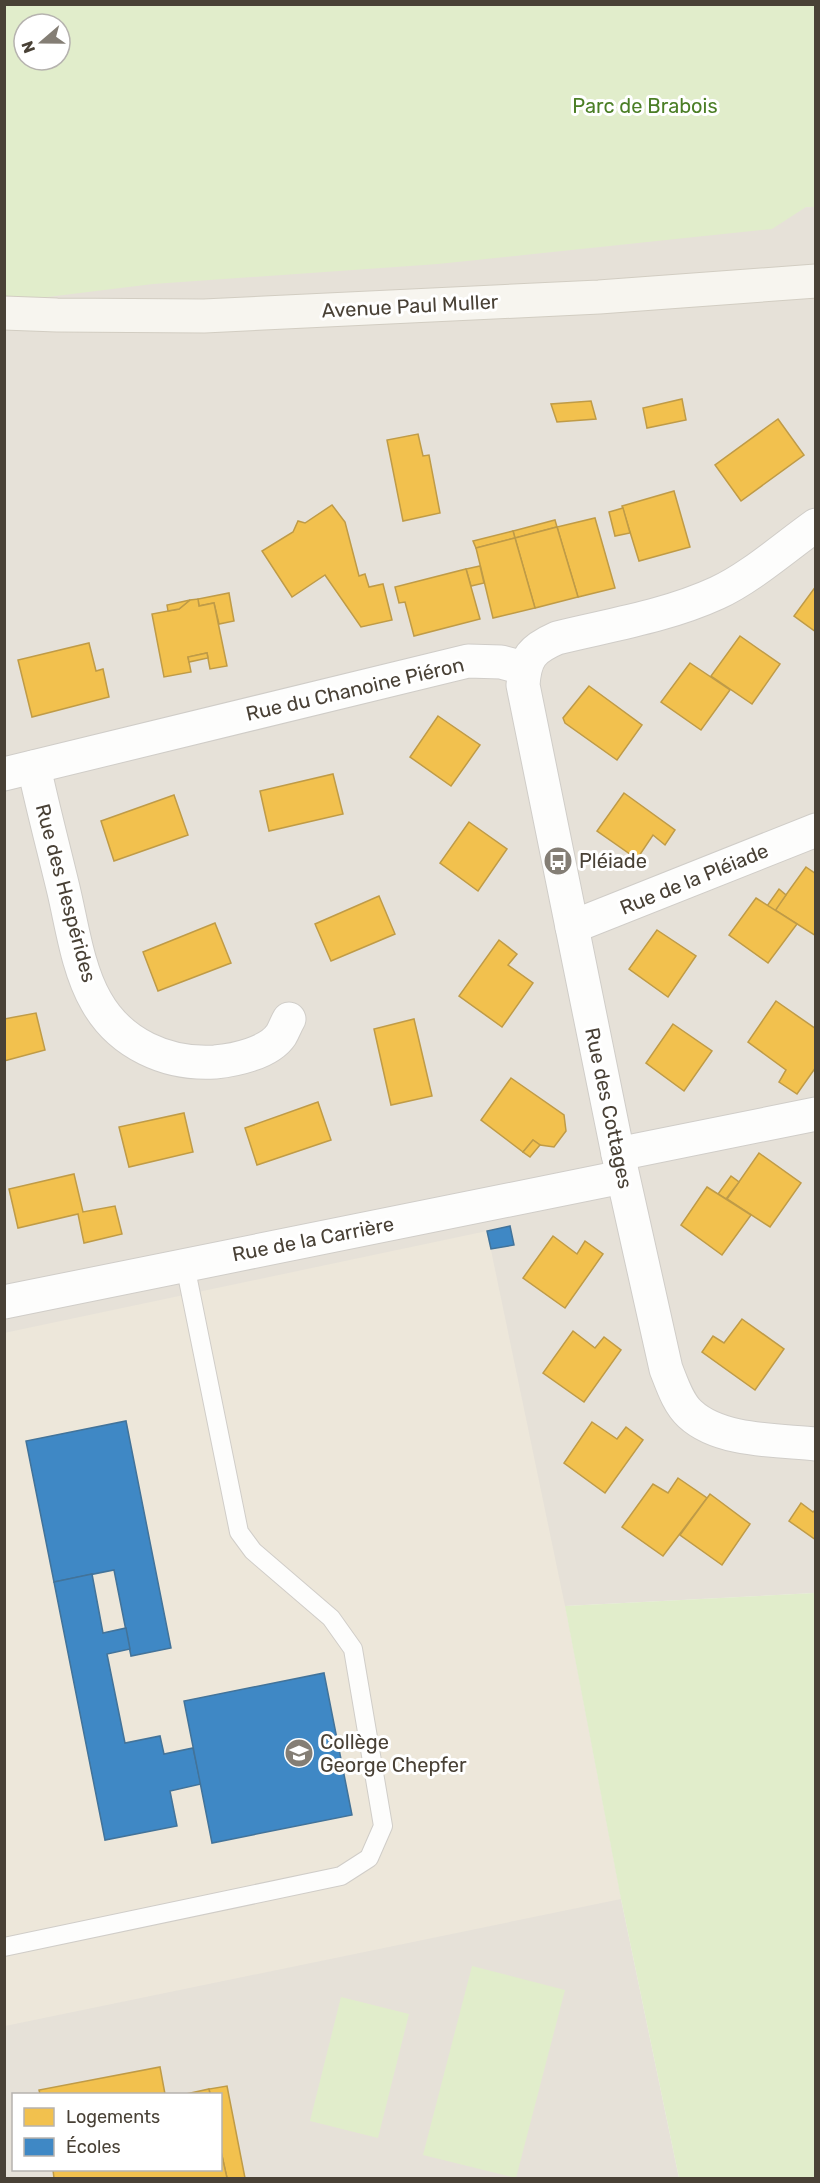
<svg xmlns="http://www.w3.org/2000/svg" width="820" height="2183" font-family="Rubik,sans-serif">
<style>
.residential{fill:#e6e1d8;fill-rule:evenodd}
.education{fill:#ede7da}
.green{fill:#e1edcb;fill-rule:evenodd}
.homes{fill:#f2c14e;stroke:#bf9b47;stroke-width:1.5}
.schools{fill:#3f88c5;stroke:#42739a;stroke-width:1.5}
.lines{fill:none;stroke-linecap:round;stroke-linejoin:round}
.service-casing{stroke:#d0cdc8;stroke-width:20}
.minor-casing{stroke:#d0cdc8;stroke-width:35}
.secondary-casing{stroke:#d2cdc2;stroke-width:35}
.service{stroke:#fdfdfc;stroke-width:18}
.minor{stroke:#fdfdfc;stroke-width:33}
.secondary{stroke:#f7f5ef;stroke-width:33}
.labels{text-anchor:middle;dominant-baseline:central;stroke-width:6;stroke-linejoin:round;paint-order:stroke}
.park-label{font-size:20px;fill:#4b7e26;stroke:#fff}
.street-label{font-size:20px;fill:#494136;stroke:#fff}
.poi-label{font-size:20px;fill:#494136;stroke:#fff;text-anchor:start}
</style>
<rect width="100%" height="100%" fill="#f2f0eb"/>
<path class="residential" d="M5,193L569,209L815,207V1593L565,1606L621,1899L679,2178H5ZM14,2094H220V2170H14Z"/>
<polygon class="education" points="487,1231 565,1606 621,1899 5,2026 4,1333"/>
<g class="green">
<path d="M5,5H815V207H806L772,229L438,264L153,284L23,300L5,297ZM24,24H60V60H24Z"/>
<polygon points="815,1593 815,2178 679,2178 621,1899 565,1606"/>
<polygon points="472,1966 565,1990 516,2178 423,2155"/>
<polygon points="341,1997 409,2014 378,2138 310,2121"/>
</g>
<g class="homes">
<polygon points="682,399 686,420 647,428 643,408"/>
<polygon points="591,401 596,419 557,422 551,404"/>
<polygon points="778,419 804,455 741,501 715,465"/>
<polygon points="418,434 423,456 429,455 440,513 403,521 387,440"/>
<polygon points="674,491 690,547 639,561 622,506"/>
<polygon points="332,505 345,522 359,576 365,574 369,587 383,584 392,620 361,627 325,575 292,597 262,551 293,532 298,521 305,523"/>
<polygon points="623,508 630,533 615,536 609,512"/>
<polygon points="595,518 615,588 578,597 557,527"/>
<polygon points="555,520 557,527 515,538 513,531"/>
<polygon points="557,527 578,597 535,608 515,538"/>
<polygon points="513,531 515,538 476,548 473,541"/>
<polygon points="515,538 535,608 493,618 476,548"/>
<polygon points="480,566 484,583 471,586 466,569"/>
<polygon points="466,569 480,619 414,636 405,602 399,603 395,587"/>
<polygon points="816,586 816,632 794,616"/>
<polygon points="229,593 234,621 219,624 214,603 199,606 198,599"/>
<polygon points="198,599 199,606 214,603 227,666 210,669 207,653 188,657 191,672 164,677 152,614 179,609 190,600"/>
<polygon points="190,600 179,609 168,611 167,605"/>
<polygon points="740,636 780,664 752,704 711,676"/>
<polygon points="89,643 96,671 103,669 109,697 32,717 18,660"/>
<polygon points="207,653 208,658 189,662 188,657"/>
<polygon points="690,663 730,690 701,730 661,702"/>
<polygon points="589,686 642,725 617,760 565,723 563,718"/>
<polygon points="438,716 480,745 451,786 410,757"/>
<polygon points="333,774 343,814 269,831 260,791"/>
<polygon points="624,793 675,830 665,845 653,835 637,859 597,831"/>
<polygon points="174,795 188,835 114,861 101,821"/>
<polygon points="469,822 507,849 478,891 440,863"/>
<polygon points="806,867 816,874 816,936 775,910"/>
<polygon points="779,889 786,895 775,911 767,906"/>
<polygon points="379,896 395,934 331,961 315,924"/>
<polygon points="756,898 797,924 768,963 729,935"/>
<polygon points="215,923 231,963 158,991 143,952"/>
<polygon points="657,930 696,956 668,997 629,969"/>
<polygon points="499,940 517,954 508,965 533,983 502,1027 459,996"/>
<polygon points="776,1001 816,1029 816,1067 797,1094 779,1082 786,1070 748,1042"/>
<polygon points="36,1013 45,1050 4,1061 4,1019"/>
<polygon points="414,1019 432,1096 391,1105 374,1029"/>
<polygon points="673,1024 712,1051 684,1091 646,1063"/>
<polygon points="511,1078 564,1115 566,1131 554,1147 540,1145 533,1140 523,1152 481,1120"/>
<polygon points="318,1102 331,1140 257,1165 245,1128"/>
<polygon points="184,1113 193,1152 129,1167 119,1127"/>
<polygon points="533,1140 540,1145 530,1157 523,1152"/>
<polygon points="759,1153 801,1183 770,1227 727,1199"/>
<polygon points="74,1174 83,1212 115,1206 122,1234 84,1243 78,1214 18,1228 9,1189"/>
<polygon points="731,1176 739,1182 726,1199 718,1194"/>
<polygon points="707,1187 751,1215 722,1255 681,1225"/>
<polygon points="553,1236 577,1254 585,1241 603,1254 565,1308 523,1278"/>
<polygon points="742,1319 784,1349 755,1390 702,1352 713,1336 724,1343"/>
<polygon points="573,1331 595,1348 604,1337 621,1350 584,1402 543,1373"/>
<polygon points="592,1422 617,1439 626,1427 643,1440 605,1493 564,1463"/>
<polygon points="678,1478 707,1498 663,1556 622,1527 653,1484 668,1493"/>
<polygon points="710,1494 750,1524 722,1565 680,1535"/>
<polygon points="801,1503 813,1512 816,1509 816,1540 789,1521"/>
<polygon points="160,2067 165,2094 40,2094 39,2090"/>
<polygon points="227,2086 245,2178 227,2178 220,2147 220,2094 210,2094 209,2089"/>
<polygon points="209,2089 210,2094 186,2094"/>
<polygon points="220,2147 227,2178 54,2178 53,2170 220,2170"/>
</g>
<g class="schools">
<polygon points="510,1226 514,1245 491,1249 487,1231"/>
<polygon points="126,1421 171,1648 131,1656 114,1570 54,1582 26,1441"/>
<polygon points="92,1574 103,1633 126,1628 130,1649 107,1654 125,1743 160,1736 164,1754 193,1748 201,1784 170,1791 177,1826 105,1840 54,1582"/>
<polygon points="324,1673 352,1815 212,1843 184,1701"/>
</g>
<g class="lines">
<g class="service-casing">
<polyline id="service" points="4,1947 341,1876 369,1858 383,1826 353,1649 331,1618 253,1551 239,1532 185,1265"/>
</g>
<g class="minor-casing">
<g id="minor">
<path d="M816,525C785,547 750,578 717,593C667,616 610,625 557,638C532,649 525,657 523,685L618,1154L666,1369C672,1384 678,1403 690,1414C720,1442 778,1440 816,1444"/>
<path d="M34,767C43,809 54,850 64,892C72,926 78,970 96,1001C120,1044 167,1065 215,1062C235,1060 269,1053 281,1035C284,1030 286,1024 289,1019"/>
<polyline points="4,774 468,661 501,662 524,668"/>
<polyline points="572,927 816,830"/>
<polyline points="618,1154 816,1114"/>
<polyline points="4,1302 622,1177"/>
</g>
</g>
<g class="secondary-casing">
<polyline id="secondary" points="4,313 57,315 204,316 599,297 816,281"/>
</g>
<use href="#service" class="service"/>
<use href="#minor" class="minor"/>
<use href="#secondary" class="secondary"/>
</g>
<defs>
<g id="bus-disc" transform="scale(1.5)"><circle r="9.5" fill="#847e75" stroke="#fff"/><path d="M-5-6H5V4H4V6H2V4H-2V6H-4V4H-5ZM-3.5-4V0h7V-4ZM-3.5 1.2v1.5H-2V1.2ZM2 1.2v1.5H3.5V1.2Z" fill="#fff"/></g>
<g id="school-disc" transform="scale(1.5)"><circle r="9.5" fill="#847e75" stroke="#fff"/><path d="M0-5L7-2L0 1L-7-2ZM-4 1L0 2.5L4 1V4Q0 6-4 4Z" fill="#fff"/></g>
</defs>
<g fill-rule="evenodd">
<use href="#bus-disc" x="558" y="861"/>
<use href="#school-disc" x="299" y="1753"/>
</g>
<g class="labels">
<g class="park-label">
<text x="645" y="106">Parc de Brabois</text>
</g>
<g class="street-label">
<text transform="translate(410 306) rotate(-3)">Avenue Paul Muller</text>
<text transform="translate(355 689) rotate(-13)">Rue du Chanoine Piéron</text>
<text transform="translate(694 879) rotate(-22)">Rue de la Pléiade</text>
<text transform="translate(66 893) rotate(75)">Rue des Hespérides</text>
<text transform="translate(609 1108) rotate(78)">Rue des Cottages</text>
<text transform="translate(313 1239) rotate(-11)">Rue de la Carrière</text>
</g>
<g class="poi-label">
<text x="579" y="861">Pléiade</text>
<text x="320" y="1742">Collège<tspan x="320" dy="23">George Chepfer</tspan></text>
</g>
</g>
<rect width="820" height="2183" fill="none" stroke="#494136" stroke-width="12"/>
<rect x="12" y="2093" width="210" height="78" fill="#ffffff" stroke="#b6b3af" stroke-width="1.5"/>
<rect x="24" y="2108" width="30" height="18" fill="#f2c14e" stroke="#b6b3af" stroke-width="1.5"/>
<text x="66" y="2123" font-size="18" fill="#494136">Logements</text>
<rect x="24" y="2138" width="30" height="18" fill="#3f88c5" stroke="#b6b3af" stroke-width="1.5"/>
<text x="66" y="2153" font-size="18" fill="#494136">Écoles</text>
<g transform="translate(42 42) rotate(250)"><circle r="28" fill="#ffffff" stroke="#b6b3af" stroke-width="1.5"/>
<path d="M0-4.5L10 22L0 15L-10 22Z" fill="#847e75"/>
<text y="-9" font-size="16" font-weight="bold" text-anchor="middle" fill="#494136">N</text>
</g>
</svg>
